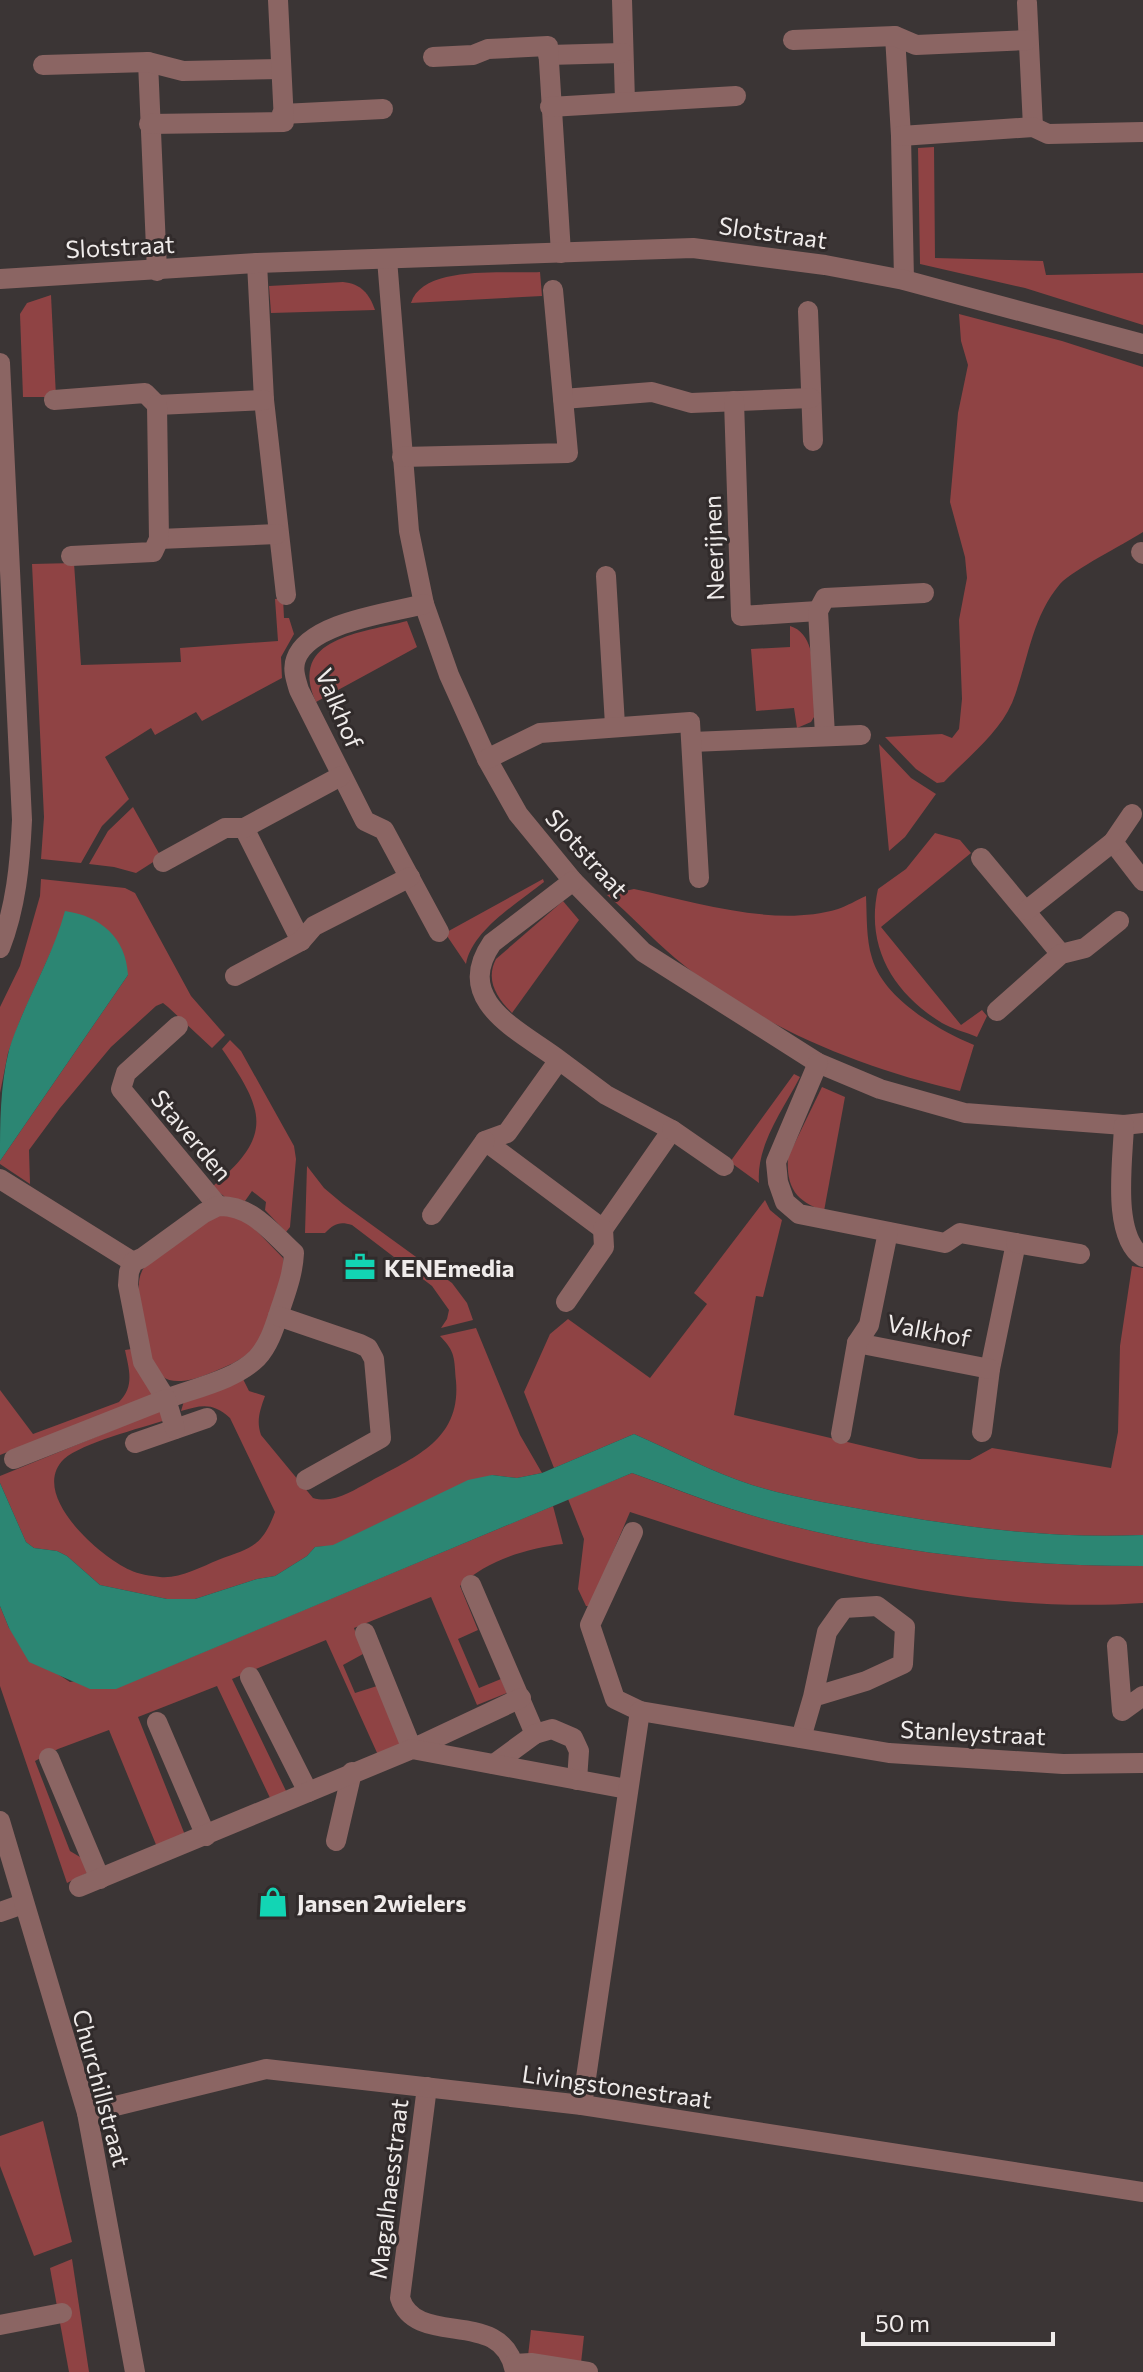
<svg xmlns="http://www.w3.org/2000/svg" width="1143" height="2372" font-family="Commissioner,sans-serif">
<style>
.green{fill:#8f4344}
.water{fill:#2c8673}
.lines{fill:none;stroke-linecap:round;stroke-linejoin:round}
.minor{stroke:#8b6563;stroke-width:20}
.tertiary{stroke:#8b6563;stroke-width:20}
.labels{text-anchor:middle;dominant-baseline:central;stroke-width:6;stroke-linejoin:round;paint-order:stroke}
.street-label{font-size:24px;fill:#efebea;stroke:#312b2b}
.poi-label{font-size:24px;font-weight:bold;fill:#efebea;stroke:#312b2b;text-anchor:start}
</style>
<rect width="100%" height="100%" fill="#3b3535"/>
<g class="green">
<polygon points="934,147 935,258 1043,261 1046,275 1143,273 1143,325 1025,288 920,264 918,148"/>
<path d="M540,272L542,296L411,303C423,264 506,274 540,272Z"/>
<path d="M343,282C361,284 369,293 375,310L271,313L269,286Z"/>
<polygon points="51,295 56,397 23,397 20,314 27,303"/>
<path d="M959,314L1062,341L1143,367V532C1123,545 1074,569 1060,584C1031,618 1028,663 1012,703C999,733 967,758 944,782L937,783L916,769L885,737L942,734L952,738L959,729L962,699L959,620L967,578L965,557L950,502L958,413L968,365L961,341Z"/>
<polygon points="74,563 81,665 181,662 180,648 278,641 275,599 283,598 284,618 289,618 294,634 281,657 282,678 202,721 196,712 155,735 151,728 105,757 129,799 102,826 81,863 41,859 44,817 32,564"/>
<path d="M407,621L417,647L316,702C287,637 363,633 407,621Z"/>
<path d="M790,626C821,635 813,690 814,717L811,722L797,728L794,708L756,711L751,649L790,647Z"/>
<polygon points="879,744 911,778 936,794 905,837 889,851"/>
<polygon points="133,807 161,857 136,873 114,867 89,864 108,831"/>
<path d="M935,833L960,840L971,853L881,927L961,1025L982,1010L987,1016L977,1037C966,1032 952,1029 942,1023C893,993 865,946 878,889L906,869Z"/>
<polygon points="41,879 125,888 135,893 191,996 225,1035 212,1048 168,1007 163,1003 156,1006 111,1047 60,1108 29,1150 30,1184 0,1164 0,1161 128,975 59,934 21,1018 8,1053 0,1093 0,1007 20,966 40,896"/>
<path d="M543,879L544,882C518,903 472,930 466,964L445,933Z"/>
<path d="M634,889C696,902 775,928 838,909C847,906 857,900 866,896C867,916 866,939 872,958C884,999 938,1030 974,1045L960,1091C857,1067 757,1026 675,958C651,938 631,915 607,895Z"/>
<path d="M563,901L579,920L512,1013C497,998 485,980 496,959Z"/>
<path d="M230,1040L241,1051L294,1146L296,1159L290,1227L286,1232L265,1210L266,1202L252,1191L245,1201L225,1197L212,1187C275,1135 264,1110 222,1049Z"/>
<path d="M794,1074L800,1077C783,1110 756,1145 759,1183L730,1162Z"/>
<path d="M822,1087L845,1097L824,1211C796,1201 786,1188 788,1157Z"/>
<path d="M307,1166L324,1188L343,1204L452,1283L467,1303L473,1320L441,1328L447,1319L449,1310L432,1286L352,1225C339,1221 334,1224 325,1233H305Z"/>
<path d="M765,1200L770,1210L782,1220L763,1297L756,1296L734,1415L919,1459L970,1460L992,1448L1111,1468L1118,1432L1120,1346L1132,1266L1143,1268V1535C1056,1539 968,1528 883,1513C839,1505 794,1498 752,1485C712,1472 673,1451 634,1434L554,1468L524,1392L550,1334L568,1319L650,1378L707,1304L694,1293Z"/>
<path d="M221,1214L246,1220L283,1258L285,1270L283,1279C276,1295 265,1336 255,1347C242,1361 225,1367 208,1374C152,1396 152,1364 144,1319C141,1303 135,1286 142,1271C149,1257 205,1222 221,1214Z"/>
<path d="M476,1328L520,1435L542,1473L517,1478L492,1475L333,1546L315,1547L307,1556L275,1576L257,1579L195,1599H167L100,1585L67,1556L57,1551L34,1548L26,1542L0,1483V1476L162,1410L166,1420C141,1428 82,1443 64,1459C28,1494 100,1557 130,1570C138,1574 151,1576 160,1577C179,1579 201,1567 218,1560C251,1548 262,1547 275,1512L230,1418C213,1402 201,1405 181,1411L184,1401L242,1377L249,1391L265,1396C260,1410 256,1421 261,1435L313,1498C334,1504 352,1491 371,1481C415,1457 461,1440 456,1381C454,1359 456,1352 440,1336Z"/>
<path d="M132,1349L157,1393L0,1455V1390L33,1434L119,1402C135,1386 129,1370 125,1350Z"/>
<path d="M632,1473C679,1490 727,1510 776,1522C895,1554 1020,1566 1143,1566V1603C965,1615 797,1567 630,1512L590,1606H586L578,1589L584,1539L568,1499Z"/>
<path d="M553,1506L563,1544C527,1548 486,1561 460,1586L478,1630L458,1639L479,1688L501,1679L507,1693L477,1705L431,1597L354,1628L363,1654L343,1665L355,1693L377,1686L401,1744L378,1755L326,1640L232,1679L287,1793L271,1800L217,1686L138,1717L185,1835L157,1847L109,1730L58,1749L35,1761L70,1851L85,1860L87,1873L67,1883L0,1686V1606L9,1628L56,1673L70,1682L177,1663Z"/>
<polygon points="43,2121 72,2242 34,2256 0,2166 0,2136"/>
<polygon points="72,2259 89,2372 69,2372 50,2268"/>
<polygon points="531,2330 584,2336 581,2363 528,2356"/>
</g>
<g class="water">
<path d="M65,911C101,916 126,938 128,975L0,1161C0,1124 0,1086 9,1050C24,1002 52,959 65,911Z"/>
<path d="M634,1434C673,1451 712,1472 752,1485C794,1498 839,1505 883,1513C968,1528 1056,1539 1143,1535V1566C1020,1566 895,1554 776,1522C727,1510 680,1490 632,1473L116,1689H90L29,1662L9,1628L0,1606V1483L26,1542L34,1548L57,1551L67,1556L100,1585L167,1599H195L257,1579L275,1576L307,1556L315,1547L333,1545L468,1480L492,1475L517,1478L542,1473Z"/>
</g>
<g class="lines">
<g class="minor">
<polyline points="622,0 625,101"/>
<polyline points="1027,3 1033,127"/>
<polyline points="895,36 901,136 904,280"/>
<polyline points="793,40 895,36 916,45 1028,40"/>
<polyline points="548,55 623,53"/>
<polyline points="433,57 473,55 488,49 548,46 561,253"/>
<polyline points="148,62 157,271"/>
<polyline points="43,65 148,62 183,71 280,69"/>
<polyline points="550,107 736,96"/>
<polyline points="282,114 383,109"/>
<polyline points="149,124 284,122 278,0"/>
<polyline points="901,136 1033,127 1048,134 1143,132"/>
<polyline points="387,259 409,531 424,604 449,675 487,759 518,814 573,881 643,952 818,1063 880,1089 965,1113 1124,1125 1143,1123"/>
<polyline points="257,263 264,400 286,595"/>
<polyline points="0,279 257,263 693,248 825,265 904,280 1143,344"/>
<polyline points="808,311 813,441"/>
<polyline points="563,399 652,392 691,403 811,398"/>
<polyline points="54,400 145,393 157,405 264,400"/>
<polyline points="734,401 741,616 818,611"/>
<polyline points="402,457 568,453 553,290"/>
<polyline points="159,539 277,534"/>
<polyline points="1141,552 1143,554"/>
<polyline points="71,556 153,552 159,539 157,405"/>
<polyline points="606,576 615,725"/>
<path d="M424,604C391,613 309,622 296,659C292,669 296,680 299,690L365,821L384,830L439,932"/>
<polyline points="825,735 818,611 825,598 924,593"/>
<polyline points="692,742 861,735"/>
<polyline points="487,759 540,733 690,722 699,878"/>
<polyline points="244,828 301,941"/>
<polyline points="1113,842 1143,881"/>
<polyline points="981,858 1061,954"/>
<polyline points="163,862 225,828 244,828 341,776"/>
<polyline points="1027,910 1113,842 1132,814"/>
<polyline points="235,976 301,941 314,926 410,877"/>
<polyline points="997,1011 1061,954 1085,948 1119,921"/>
<polyline points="178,1026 126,1073 121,1089 218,1206"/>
<path d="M559,1060L606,1095L672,1130L603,1229L485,1141L507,1133L559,1060C519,1030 452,1001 492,943L573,881"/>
<polyline points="818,1063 776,1162 778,1182 785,1202 799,1214 945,1243 960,1233 1016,1243 990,1369 982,1432"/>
<path d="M1124,1125C1123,1160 1111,1236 1143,1257"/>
<polyline points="672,1130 724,1166"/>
<polyline points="0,1179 133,1262"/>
<path d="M218,1206C252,1205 271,1232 294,1253C293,1273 287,1289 281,1307C275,1325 270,1344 257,1358C235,1380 195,1388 166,1399L143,1362L128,1285L129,1272L133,1262L142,1258L204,1213Z"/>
<polyline points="432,1215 485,1141"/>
<polyline points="1016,1243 1080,1254"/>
<polyline points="566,1302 604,1247 603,1229"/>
<polyline points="278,1316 360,1344 368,1348 374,1359 381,1438 306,1480"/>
<polyline points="857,1343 990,1369"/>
<polyline points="841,1434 857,1343 869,1325 888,1232"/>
<polyline points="135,1443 207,1418"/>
<polyline points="14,1459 166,1399 175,1429"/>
<polyline points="633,1532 590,1625 615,1699 640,1711"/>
<polyline points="471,1585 535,1734"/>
<polyline points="365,1633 412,1749 521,1698"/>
<polyline points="1117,1646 1122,1711 1143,1696"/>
<polyline points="250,1677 308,1792"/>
<polyline points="157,1722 206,1836"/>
<polyline points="801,1738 813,1697 827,1632 844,1608 877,1606 905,1627 903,1664 866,1681 813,1697"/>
<polyline points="49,1758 100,1879"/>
<polyline points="494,1764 535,1734 552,1729 573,1738 579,1751 577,1780"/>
<polyline points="336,1841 352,1772"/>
<polyline points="79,1887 412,1749 627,1789"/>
<polyline points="0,1912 23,1904"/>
<path d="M427,2087L400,2298C417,2350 503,2305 515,2372"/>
<polyline points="582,2105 640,1711 889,1753 1063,1764 1143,1763"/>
<polyline points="87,2113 266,2069 582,2105 1143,2192"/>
<polyline points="0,2325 62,2313"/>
<polyline points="514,2364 531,2363 588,2372"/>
</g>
<g class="tertiary">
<path d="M0,363L22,820C20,864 16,907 0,948"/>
<polyline points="0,1821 87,2113 135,2372"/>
</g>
</g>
<defs>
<g id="office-bare" transform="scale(2.4)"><path d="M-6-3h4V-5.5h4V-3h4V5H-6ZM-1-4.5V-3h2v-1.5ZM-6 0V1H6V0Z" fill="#12d5b4" stroke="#312b2b" stroke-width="2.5" paint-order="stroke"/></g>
<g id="shop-bare" transform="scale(2.4)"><path d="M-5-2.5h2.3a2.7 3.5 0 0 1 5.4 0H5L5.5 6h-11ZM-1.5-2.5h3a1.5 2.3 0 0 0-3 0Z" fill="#12d5b4" stroke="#312b2b" stroke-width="2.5" paint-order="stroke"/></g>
</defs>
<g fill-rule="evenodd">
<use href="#office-bare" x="360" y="1267"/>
<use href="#shop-bare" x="273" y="1902"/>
</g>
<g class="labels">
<g class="street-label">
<text transform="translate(773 232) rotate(8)">Slotstraat</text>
<text transform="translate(120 246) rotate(-3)">Slotstraat</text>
<text transform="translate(713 548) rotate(-92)">Neerijnen</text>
<text transform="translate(340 708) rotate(67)">Valkhof</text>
<text transform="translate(587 853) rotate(48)">Slotstraat</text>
<text transform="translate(192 1135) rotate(50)">Staverden</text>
<text transform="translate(929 1330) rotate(11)">Valkhof</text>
<text transform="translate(973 1732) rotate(3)">Stanleystraat</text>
<text transform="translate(617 2086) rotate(8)">Livingstonestraat</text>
<text transform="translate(102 2088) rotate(75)">Churchillstraat</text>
<text transform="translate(388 2189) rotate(-83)">Magalhaesstraat</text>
</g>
<g class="poi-label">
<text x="384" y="1267">KENEmedia</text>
<text x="297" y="1902">Jansen 2wielers</text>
</g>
</g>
<path d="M863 2332v12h190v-12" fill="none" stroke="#efebea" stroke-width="4"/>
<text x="875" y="2332" font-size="24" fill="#efebea" stroke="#312b2b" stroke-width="6" paint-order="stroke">50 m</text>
</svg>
